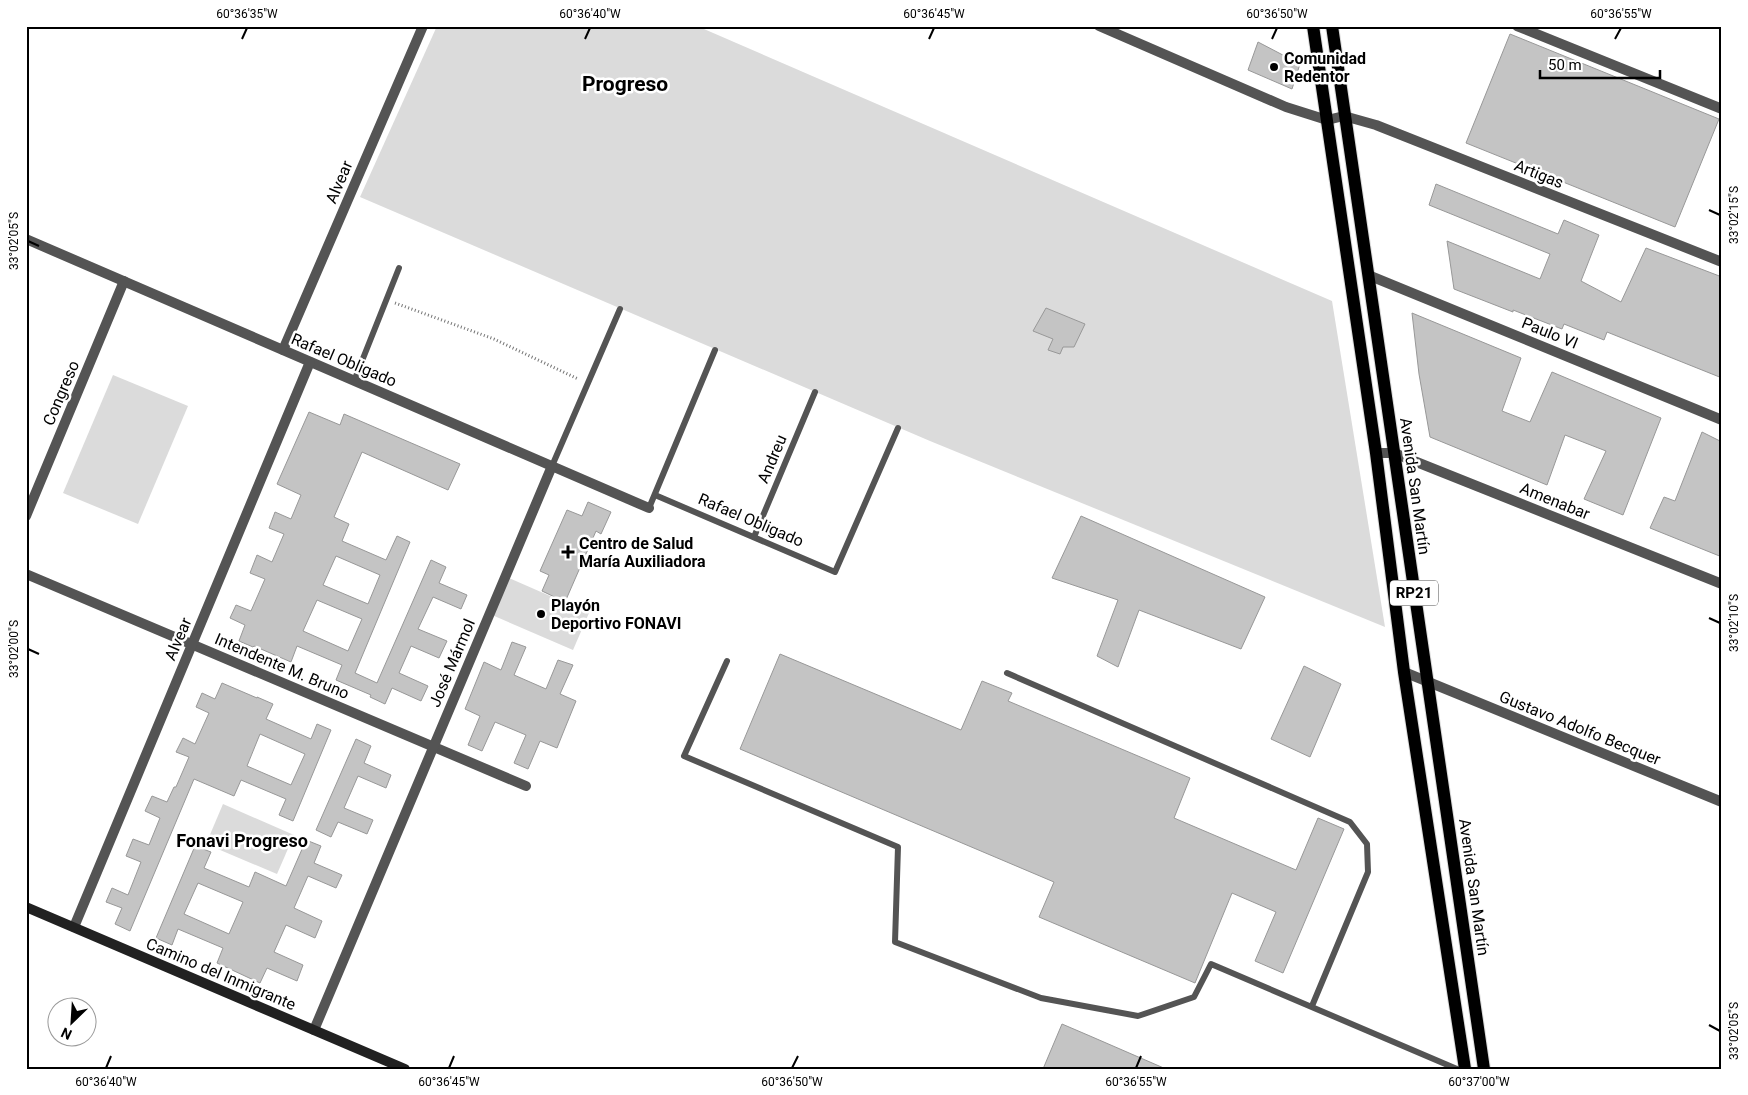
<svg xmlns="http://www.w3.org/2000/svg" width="1748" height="1095" font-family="Roboto,sans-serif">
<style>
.green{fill:#dbdbdb}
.building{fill:#c4c4c4;stroke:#989898;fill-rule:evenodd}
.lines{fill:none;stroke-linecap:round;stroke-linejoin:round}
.primary-casing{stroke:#dbdbdb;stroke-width:14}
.path{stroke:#767676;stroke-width:3;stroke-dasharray:1 2.5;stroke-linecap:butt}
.service{stroke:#545454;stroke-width:6}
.minor{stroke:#545454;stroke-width:10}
.tertiary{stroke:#545454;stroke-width:10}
.secondary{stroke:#212121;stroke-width:10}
.primary{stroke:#000;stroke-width:12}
.ticks{fill:none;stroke:#000;stroke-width:2}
.poi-dot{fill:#000;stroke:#fff;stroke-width:2}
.labels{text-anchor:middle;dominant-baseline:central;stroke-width:5;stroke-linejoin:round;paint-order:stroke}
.shield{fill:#fff;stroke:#4c4c4c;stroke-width:1}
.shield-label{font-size:15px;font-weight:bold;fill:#000}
.poi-label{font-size:16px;font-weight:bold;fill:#000;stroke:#fff;text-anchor:start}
.street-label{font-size:16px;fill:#000;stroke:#fff}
.neighbourhood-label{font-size:18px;font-weight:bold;fill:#000;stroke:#fff}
.district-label{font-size:21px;font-weight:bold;fill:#000;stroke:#fff}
.neatline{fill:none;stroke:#000;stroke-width:2}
.ticks-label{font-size:12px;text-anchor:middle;fill:#000}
</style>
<rect width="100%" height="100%" fill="#fff"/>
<g class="green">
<polygon points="437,26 697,26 1332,301 1385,627 930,441 360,197"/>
<polygon points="113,375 188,406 138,524 63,493"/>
<polygon points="509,578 589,613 573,650 492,615"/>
<polygon points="223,804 294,835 277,874 206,844"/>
</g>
<g class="building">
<polygon points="1510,34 1719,119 1675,227 1466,143"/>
<polygon points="1258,42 1300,64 1292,89 1248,70"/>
<polygon points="1436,184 1558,234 1564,220 1599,235 1581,281 1621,302 1646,248 1722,277 1722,378 1607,332 1604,340 1564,324 1562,329 1513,310 1513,312 1454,289 1447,241 1540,279 1550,254 1429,205"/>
<polygon points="1046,308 1085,324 1074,347 1063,347 1060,354 1048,350 1053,339 1033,331"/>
<polygon points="1412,313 1521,358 1502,411 1530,422 1552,372 1661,418 1623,515 1584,499 1606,451 1565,435 1547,485 1430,437 1419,374"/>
<path d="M309,412L340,425L344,414L460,464L448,490L362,452L334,517L349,524L342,541L386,560L397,536L410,542L355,673L377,683L431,560L446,567L439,583L467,595L461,609L433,597L418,629L447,641L439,658L411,646L399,673L428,686L421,701L392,688L385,704L370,697L371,695L336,680L342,665L297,646L291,662L254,646L253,647L239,641L245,625L230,618L236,605L251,611L265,579L250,573L257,555L272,562L284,534L269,528L275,512L291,519L301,495L277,484ZM336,556L380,575L368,604L323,585ZM317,600L362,619L348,651L303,631Z"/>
<polygon points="1702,432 1722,442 1722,557 1650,528 1664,497 1675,501"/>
<polygon points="588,502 611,512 601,534 596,531 565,602 542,591 549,575 540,571 567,510 582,516"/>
<polygon points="1081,516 1265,597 1241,649 1139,610 1118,667 1097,656 1118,600 1052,578"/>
<polygon points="512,642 526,647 514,675 546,689 558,660 573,665 560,694 576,701 563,733 557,748 540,741 528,769 514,763 526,735 495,722 482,751 468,745 480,716 465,709 478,677 484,662 501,670"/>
<polygon points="780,654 961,730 982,681 1012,693 1008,701 1190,778 1174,818 1296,870 1318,818 1344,829 1283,973 1255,961 1276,912 1232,893 1195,983 1039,917 1054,882 740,749"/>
<polygon points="1304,666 1341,684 1310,757 1271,739"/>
<path d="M222,683L257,698V697L273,704L266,719L311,739L317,724L331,730L293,821L279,815L286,799L241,780L234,796L194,779L130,931L115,924L122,908L106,902L112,888L128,895L141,862L126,856L133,839L149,845L160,818L145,811L152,796L167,802L174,787H176L189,757L176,752L183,738L195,744L209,713L196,707L202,693L215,699ZM260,734L305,754L291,785L247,766Z"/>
<polygon points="356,739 371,746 364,763 391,775 386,788 358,776 344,808 373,820 367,834 338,822 331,837 316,830"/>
<path d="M306,840L321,846L314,863L342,875L336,888L308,876L294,908L322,921L315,938L286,925L274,952L303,965L297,981L267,968L260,983L217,963L223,948L178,929L172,945L156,938L195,846L211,852L204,868L249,887L255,872L286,886ZM198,883L243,902L229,934L184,914Z"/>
<polygon points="1062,1024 1090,1036 1166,1069 1043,1069"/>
</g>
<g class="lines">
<g class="primary-casing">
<g id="primary">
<polyline points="1313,26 1376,453 1404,672 1465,1069"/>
<polyline points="1332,26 1484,1069"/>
</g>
</g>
<polyline class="path" points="395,303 494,339 578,379"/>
<g class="service">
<polyline points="354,381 399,268"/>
<polyline points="552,466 620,309"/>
<polyline points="655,495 835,572 898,428"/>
<polyline points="649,508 715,350"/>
<polyline points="754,537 815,392"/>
<polyline points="727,661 684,756 898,847 895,942 1041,998 1138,1016 1194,997 1211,964 1457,1069"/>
<polyline points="1007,673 1350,822 1367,844 1368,872 1312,1006"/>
</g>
<g class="minor">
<polyline points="1099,26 1286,107 1327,120"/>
<polyline points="1517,26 1722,109"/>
<polyline points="26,239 649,508"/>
<polyline points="1368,275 1722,420"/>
<polyline points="283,350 423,26"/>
<polyline points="1376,453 1394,453 1722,584"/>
<polyline points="26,516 124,281"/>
<polyline points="26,574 526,786"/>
<polyline points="1404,672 1722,802"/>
<polyline points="74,927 310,362"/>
<polyline points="314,1030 552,466"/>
</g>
<polyline class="tertiary" points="1327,120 1344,116 1376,125 1722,262"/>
<polyline class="secondary" points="26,907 405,1069"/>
<use href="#primary" class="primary"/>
</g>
<path class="ticks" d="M242,39L247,28M585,39L590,28M929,39L934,28M1272,39L1277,28M1615,39L1621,28M1709,210L1720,215M28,241L39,246M1709,618L1720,623M28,649L39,654M1709,1025L1720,1031M106,1068L111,1056M449,1068L454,1056M792,1068L798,1056M1136,1068L1141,1056M1479,1068L1484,1056"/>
<g class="poi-dot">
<circle cx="1274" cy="67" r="5"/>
<path d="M565.5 544.5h5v5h5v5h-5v5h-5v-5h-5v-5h5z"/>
<circle cx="541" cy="614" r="5"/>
</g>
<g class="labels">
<rect class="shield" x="1390" y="580.5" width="48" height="25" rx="4"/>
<g class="shield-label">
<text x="1414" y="593">RP21</text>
</g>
<g class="poi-label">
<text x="1284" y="58">Comunidad<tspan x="1284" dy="18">Redentor</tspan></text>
<text x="579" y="543">Centro de Salud<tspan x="579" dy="18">María Auxiliadora</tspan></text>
<text x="551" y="605">Playón<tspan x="551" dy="18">Deportivo FONAVI</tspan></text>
</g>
<g class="street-label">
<text transform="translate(1539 174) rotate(22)">Artigas</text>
<text transform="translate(339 182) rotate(-67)">Alvear</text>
<text transform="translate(1550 333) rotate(22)">Paulo VI</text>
<text transform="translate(344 360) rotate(23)">Rafael Obligado</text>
<text transform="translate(61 393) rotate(-67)">Congreso</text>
<text transform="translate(772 459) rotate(-67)">Andreu</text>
<text transform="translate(1415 486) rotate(82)">Avenida San Martín</text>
<text transform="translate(1555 501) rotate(22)">Amenabar</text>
<text transform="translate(751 520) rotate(23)">Rafael Obligado</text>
<text transform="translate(178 639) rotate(-67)">Alvear</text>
<text transform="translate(452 663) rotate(-67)">José Mármol</text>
<text transform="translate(282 666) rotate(23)">Intendente M. Bruno</text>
<text transform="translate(1580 728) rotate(22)">Gustavo Adolfo Becquer</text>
<text transform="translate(1474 887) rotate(82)">Avenida San Martín</text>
<text transform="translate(221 974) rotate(23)">Camino del Inmigrante</text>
</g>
<g class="neighbourhood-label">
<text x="242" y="840">Fonavi Progreso</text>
</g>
<g class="district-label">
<text x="625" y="84">Progreso</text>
</g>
</g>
<rect width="1748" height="1095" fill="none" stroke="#ffffff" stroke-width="55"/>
<g transform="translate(72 1022) rotate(205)"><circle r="24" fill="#ffffff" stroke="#999999"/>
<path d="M0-4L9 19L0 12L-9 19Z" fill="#000000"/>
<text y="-8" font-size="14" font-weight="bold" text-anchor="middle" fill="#000000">N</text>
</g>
<path d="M1540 70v8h120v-8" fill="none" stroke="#000000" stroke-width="2.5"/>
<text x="1548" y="70" font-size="15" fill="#000000" stroke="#ffffff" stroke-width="4" paint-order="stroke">50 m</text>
<rect x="28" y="28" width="1692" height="1040" class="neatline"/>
<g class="ticks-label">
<text x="247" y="18">60°36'35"W</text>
<text x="590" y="18">60°36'40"W</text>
<text x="934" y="18">60°36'45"W</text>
<text x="1277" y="18">60°36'50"W</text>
<text x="1621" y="18">60°36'55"W</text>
<text transform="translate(1734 215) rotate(-90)" y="4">33°02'15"S</text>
<text transform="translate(14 241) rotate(-90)" y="4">33°02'05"S</text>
<text transform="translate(1734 623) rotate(-90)" y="4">33°02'10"S</text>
<text transform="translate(14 649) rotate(-90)" y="4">33°02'00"S</text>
<text transform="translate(1734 1031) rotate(-90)" y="4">33°02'05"S</text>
<text x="106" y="1086">60°36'40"W</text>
<text x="449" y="1086">60°36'45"W</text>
<text x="792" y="1086">60°36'50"W</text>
<text x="1136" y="1086">60°36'55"W</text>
<text x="1479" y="1086">60°37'00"W</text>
</g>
</svg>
